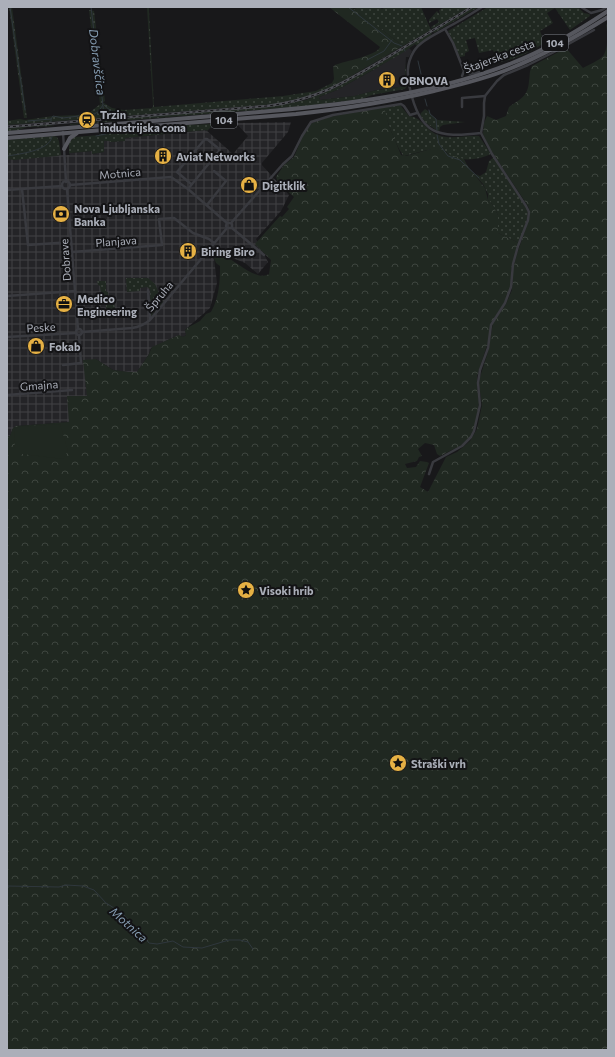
<svg xmlns="http://www.w3.org/2000/svg" width="615" height="1057" font-family="Commissioner,sans-serif">
<style>
.built{fill:#242427}
.industrial{fill:url(#industrial-grid)}
.grass{fill:url(#grass-dots)}
.forest{fill:url(#forest-crowns)}
.pitch{fill:#202821}
.lines{fill:none;stroke-linecap:round;stroke-linejoin:round}
.stream{stroke:#2f373d;stroke-width:1}
.street{stroke:#393a3f;stroke-width:2.5}
.primary{stroke:#56575e;stroke-width:4}
.rail-casing{stroke:#4d4e54;stroke-width:2.5}
.rail{stroke:#131315;stroke-width:1;stroke-dasharray:3;stroke-linecap:butt}
.labels{text-anchor:middle;dominant-baseline:central;stroke-width:4;stroke-linejoin:round;paint-order:stroke}
.shield{fill:#131315;stroke:#7d8088;stroke-width:1}
.shield-label{font-size:10px;font-weight:bold;fill:#abafb9}
.street-label{font-size:11px;fill:#abafb9;stroke:#131315}
.poi-label{font-size:11px;font-weight:bold;fill:#abafb9;stroke:#131315;text-anchor:start}
.water-label{font-size:12px;font-style:italic;fill:#859cb1;stroke:#131315}
</style>
<defs>
<pattern id="industrial-grid" width="8" height="8" patternUnits="userSpaceOnUse"><rect width="8" height="8" fill="#242427"/><path d="M0 4h8M4 0v8" fill="none" stroke="#414144"/></pattern>
<pattern id="grass-dots" width="8" height="8" patternUnits="userSpaceOnUse"><rect width="8" height="8" fill="#202821"/><path d="M2 2h.1M6 6h.1" fill="none" stroke="#3e453f" stroke-width="1.8" stroke-linecap="round"/></pattern>
<pattern id="forest-crowns" width="20" height="18" patternUnits="userSpaceOnUse"><rect width="20" height="18" fill="#202821"/><path d="M2 6a3 3 0 1 1 6 0M12 15a3 3 0 1 1 6 0" fill="none" stroke="#3e453f"/></pattern>
</defs>
<rect width="100%" height="100%" fill="#18181a"/>
<g class="built">
<polygon points="470,7 474,7 433,31 432,29"/>
<polygon points="431,30 432,32 351,80 317,96 298,102 249,108 7,128 7,125 265,105 297,99 310,96 334,86"/>
<polygon points="409,48 412,51 409,57 406,57 405,74 406,86 377,90 355,96 320,100 319,97 337,90 375,69"/>
</g>
<polygon class="industrial" points="291,122 288,132 261,164 289,195 281,211 256,239 268,262 258,274 245,263 213,250 217,283 210,308 187,328 185,330 186,335 183,337 181,336 174,337 151,348 149,354 137,372 128,372 113,370 96,359 87,396 79,397 69,422 16,426 13,428 10,436 7,437 7,156 70,155 70,153 92,151 92,154 104,152 103,141 109,141 110,142 124,141 125,138 206,130 233,154 248,136 236,123"/>
<g class="grass">
<polygon points="9,7 12,7 27,118 24,118"/>
<path d="M147,7H149V11L154,107L283,96L316,91L332,83L334,86C311,96 290,102 265,105L7,125V121L20,119L25,120L53,116L78,115L90,112L99,105L104,103L112,108L124,110L152,108L153,106Z"/>
<polygon points="361,7 378,7 382,9 386,7 421,7 431,30 403,46 385,32 353,9"/>
<polygon points="445,7 470,7 432,29 431,27 439,22 437,19 429,23 429,20 437,11 440,15 439,10"/>
<polygon points="474,7 479,7 434,33 433,31"/>
<path d="M488,7H578L584,13L589,14L590,16L570,30L555,8L547,13L553,23L540,31L542,36L541,39L544,43C530,53 514,59 498,63L493,50L479,53L475,38L466,40L469,51L465,53V56L460,57L448,31Z"/>
<polygon points="89,10 94,11 105,101 100,104"/>
<polygon points="432,32 431,35 417,46 415,44 404,52 375,69 337,90 319,97 320,100 354,96 377,90 406,86 406,62 405,72 407,86 405,89 372,95 362,99 306,106 70,125 70,124 104,121 104,120 276,105 306,100 337,87"/>
<path d="M400,105L409,116C422,117 425,130 438,135C451,140 466,135 479,136L491,154C476,161 455,163 443,149H431L404,156C398,151 385,117 384,108V107Z"/>
<path d="M425,109C430,111 432,118 438,120L465,122L443,125L440,127L439,132L426,123L420,115L421,113Z"/>
<polygon points="49,124 50,125 54,126 27,127 19,130 7,131 7,128"/>
<polygon points="212,124 212,126 207,131 206,130 125,138 125,141 110,142 109,141 104,141 104,152 92,154 92,151 70,153 69,155 69,143 74,137 99,135 100,133 108,131 187,125"/>
<polygon points="54,136 57,137 59,141 61,155 57,156 14,160 7,159 7,140"/>
<polygon points="494,157 528,211 527,219 519,243 498,233 498,215 492,204 488,200 488,194 483,184 473,173 480,176 486,172 489,161"/>
<polygon points="126,278 148,278 155,284 163,302 151,316 150,289 147,287 140,288 140,291 127,292"/>
<polygon points="97,281 106,281 106,291 108,292 109,302 114,303 116,313 107,314 104,294 101,293 100,286 98,285"/>
</g>
<g class="forest">
<path d="M329,7H351L385,32L403,46L334,86L332,83L334,79L333,67L335,65C345,61 376,56 380,47Z"/>
<path d="M608,23V1050H7V438L8,436H10L13,428L16,426L69,422L67,396H87L83,360L96,359L113,370L128,372H137L149,354L152,347L179,335L183,337L186,335L185,330L187,328L200,321L206,314L211,312C219,298 220,282 220,266L216,263L214,258L215,251C229,254 255,283 269,274L271,260L255,244L280,216L282,217L289,209L287,207L294,197L278,182L276,177L284,165L294,157L304,133L312,123L329,117L384,107L389,126L401,155L406,156L431,149H443L448,154L464,159L467,165L485,188L488,200L492,204L498,215V233L519,243L511,271V286L504,303L491,323L488,342L477,376V387L479,402L475,426L471,436L460,446L440,456L437,454L434,445L425,443L418,449L422,456L419,457L417,461L405,464L407,468L416,467L420,461L427,462L429,463L420,487L428,492L446,457L457,452L463,447L470,441L477,429L482,405L479,385L480,377L488,352L493,323L506,304L512,290L513,269L517,254L529,219L530,212L528,206L490,149L483,134L484,123L487,116L496,120L506,116L509,107C520,99 528,97 529,81C530,76 529,72 532,66L566,48L583,68C588,65 600,60 603,56C608,50 608,33 606,25Z"/>
</g>
<polygon class="pitch" points="60,424 68,451 63,459 22,454 15,448 14,429 17,427"/>
<g class="lines">
<g class="stream">
<polyline points="10,7 25,110"/>
<polyline points="348,7 394,43 402,46"/>
<polyline points="404,49 405,51"/>
<polyline points="367,60 384,51 392,40"/>
<polyline points="418,61 421,74"/>
<polyline points="421,82 422,84"/>
<polyline points="425,99 427,106"/>
<polyline points="104,105 112,112 125,112"/>
<polyline points="103,106 104,117"/>
<polyline points="429,110 430,114 436,119 437,130"/>
<polyline points="28,121 51,119"/>
<polyline points="51,122 51,119 53,116 63,118 94,114 98,112 103,105 91,7"/>
<polyline points="437,135 439,144 448,156 460,160 479,178"/>
<polyline points="96,136 106,134"/>
<path d="M7,156C19,154 49,151 52,137"/>
<polyline points="7,886 59,887 66,885 83,886 94,890 106,903 122,913 149,943 157,944 173,941 183,947 202,948 229,940 240,940 248,942 253,949"/>
</g>
<g class="street">
<path d="M482,7C471,14 460,21 448,27C437,34 421,40 414,51C406,64 407,76 410,89C420,135 438,138 481,133L484,116V103L485,96L497,81L504,75L528,65L554,52L594,30"/>
<polyline points="581,7 591,13 602,10 607,7"/>
<polyline points="445,29 453,43 464,71 462,76"/>
<polyline points="464,71 469,74 479,72"/>
<polyline points="462,107 462,98 485,96"/>
<polyline points="63,132 66,182"/>
<circle cx="66" cy="185" r="4"/>
<polyline points="70,185 171,177 188,189 227,223"/>
<polyline points="22,189 28,245 71,242"/>
<polyline points="67,189 78,329"/>
<polyline points="188,189 219,151 219,149 207,139 205,139 177,172 191,184"/>
<polyline points="7,190 62,186"/>
<polyline points="207,205 226,181 214,171"/>
<polyline points="231,223 283,164 292,156 302,136 311,122 333,115 401,104 404,106 410,115 417,113"/>
<polyline points="232,228 232,224 230,223 227,223 226,226 227,228 232,228 264,255"/>
<polyline points="72,252 162,245 159,219 174,218 193,233 209,239 214,243"/>
<polyline points="148,290 150,319"/>
<polyline points="7,296 75,291"/>
<circle cx="79" cy="332" r="3"/>
<path d="M82,332L132,328C139,327 144,325 150,320L227,228"/>
<polyline points="7,337 76,333"/>
<polyline points="63,365 81,363 79,335"/>
<polyline points="7,395 72,390"/>
<polyline points="429,474 433,462 462,446 471,437 474,431 480,405 478,383 480,370 488,348 491,325 505,303 511,287 513,264 518,246 528,220 529,212 526,206 492,154 481,133"/>
</g>
<g class="primary">
<path d="M7,133C80,127 152,121 225,115C321,107 421,99 512,63C546,50 578,31 608,11"/>
<path d="M7,138L296,114C343,109 388,102 434,91C459,85 485,79 509,69C544,55 576,37 608,17"/>
<polyline points="64,149 70,138 77,133"/>
</g>
<g class="rail-casing">
<path id="rail" d="M7,127L267,106C317,100 345,82 388,57C416,40 444,24 472,7"/>
</g>
<use href="#rail" class="rail"/>
</g>
<defs>
<g id="building-disc" transform="scale(0.9)"><circle r="9.5" fill="#e6b144" stroke="#131315"/><path d="M-4-6H4V6H1V3H-1V6H-4ZM-2.5-4.3h1.7v1.8h-1.7ZM.8-4.3h1.7v1.8H.8ZM-2.5-1h1.7V.8h-1.7ZM.8-1h1.7V.8H.8Z" fill="#111"/></g>
<g id="station-disc" transform="scale(0.9)"><circle r="9.5" fill="#e6b144" stroke="#131315"/><path d="M-3-6H3Q5-6 5-4V2Q5 4 3 4L4.5 6H3L1.5 4h-3L-3 6H-4.5L-3 4Q-5 4-5 2V-4Q-5-6-3-6ZM-3.5-4v3h7v-3ZM-3.5 1v1.5H-2V1ZM2 1v1.5H3.5V1Z" fill="#111"/></g>
<g id="shop-disc" transform="scale(0.9)"><circle r="9.5" fill="#e6b144" stroke="#131315"/><path d="M-5-2.5h2.3a2.7 3.5 0 0 1 5.4 0H5L5.5 6h-11ZM-1.5-2.5h3a1.5 2.3 0 0 0-3 0Z" fill="#111"/></g>
<g id="bank-disc" transform="scale(0.9)"><circle r="9.5" fill="#e6b144" stroke="#131315"/><path d="M-6-4H6V4H-6ZM0-2.3a2.3 2.3 0 1 0 0 4.6a2.3 2.3 0 1 0 0-4.6Z" fill="#111"/></g>
<g id="office-disc" transform="scale(0.9)"><circle r="9.5" fill="#e6b144" stroke="#131315"/><path d="M-6-3h4V-5.5h4V-3h4V5H-6ZM-1-4.5V-3h2v-1.5ZM-6 0V1H6V0Z" fill="#111"/></g>
<g id="sight-disc" transform="scale(0.9)"><circle r="9.5" fill="#e6b144" stroke="#131315"/><path d="M0-6L1.8-2.2L6-1.7L2.9 1.2L3.7 5.4L0 3.3L-3.7 5.4L-2.9 1.2L-6-1.7L-1.8-2.2Z" fill="#111"/></g>
</defs>
<g fill-rule="evenodd">
<use href="#building-disc" x="387" y="80"/>
<use href="#station-disc" x="87" y="120"/>
<use href="#building-disc" x="163" y="156"/>
<use href="#shop-disc" x="249" y="185"/>
<use href="#bank-disc" x="61" y="214"/>
<use href="#building-disc" x="188" y="251"/>
<use href="#office-disc" x="64" y="304"/>
<use href="#shop-disc" x="36" y="346"/>
<use href="#sight-disc" x="246" y="590"/>
<use href="#sight-disc" x="398" y="763"/>
</g>
<g class="labels">
<g class="shield">
<rect x="542" y="35" width="26" height="16" rx="3"/>
<rect x="211" y="112" width="26" height="16" rx="3"/>
</g>
<g class="shield-label">
<text x="555" y="43">104</text>
<text x="224" y="120">104</text>
</g>
<g class="street-label">
<text transform="translate(499 56) rotate(-21)">Štajerska cesta</text>
<text transform="translate(120 173) rotate(-5)">Motnica</text>
<text transform="translate(116 241) rotate(-4)">Planjava</text>
<text transform="translate(65 260) rotate(-94)">Dobrave</text>
<text transform="translate(159 296) rotate(-50)">Špruha</text>
<text transform="translate(41 327) rotate(-4)">Peske</text>
<text transform="translate(39 385) rotate(-4)">Gmajna</text>
</g>
<g class="poi-label">
<text x="400" y="80">OBNOVA</text>
<text x="100" y="114">Trzin<tspan x="100" dy="13">industrijska cona</tspan></text>
<text x="176" y="156">Aviat Networks</text>
<text x="262" y="185">Digitklik</text>
<text x="74" y="208">Nova Ljubljanska<tspan x="74" dy="13">Banka</tspan></text>
<text x="201" y="251">Biring Biro</text>
<text x="77" y="298">Medico<tspan x="77" dy="13">Engineering</tspan></text>
<text x="49" y="346">Fokab</text>
<text x="259" y="590">Visoki hrib</text>
<text x="411" y="763">Straški vrh</text>
</g>
<g class="water-label">
<text transform="translate(98 62) rotate(83)">Dobravščica</text>
<text transform="translate(129 924) rotate(42)">Motnica</text>
</g>
</g>
<rect width="615" height="1057" fill="none" stroke="#abafb9" stroke-width="16"/>
</svg>
